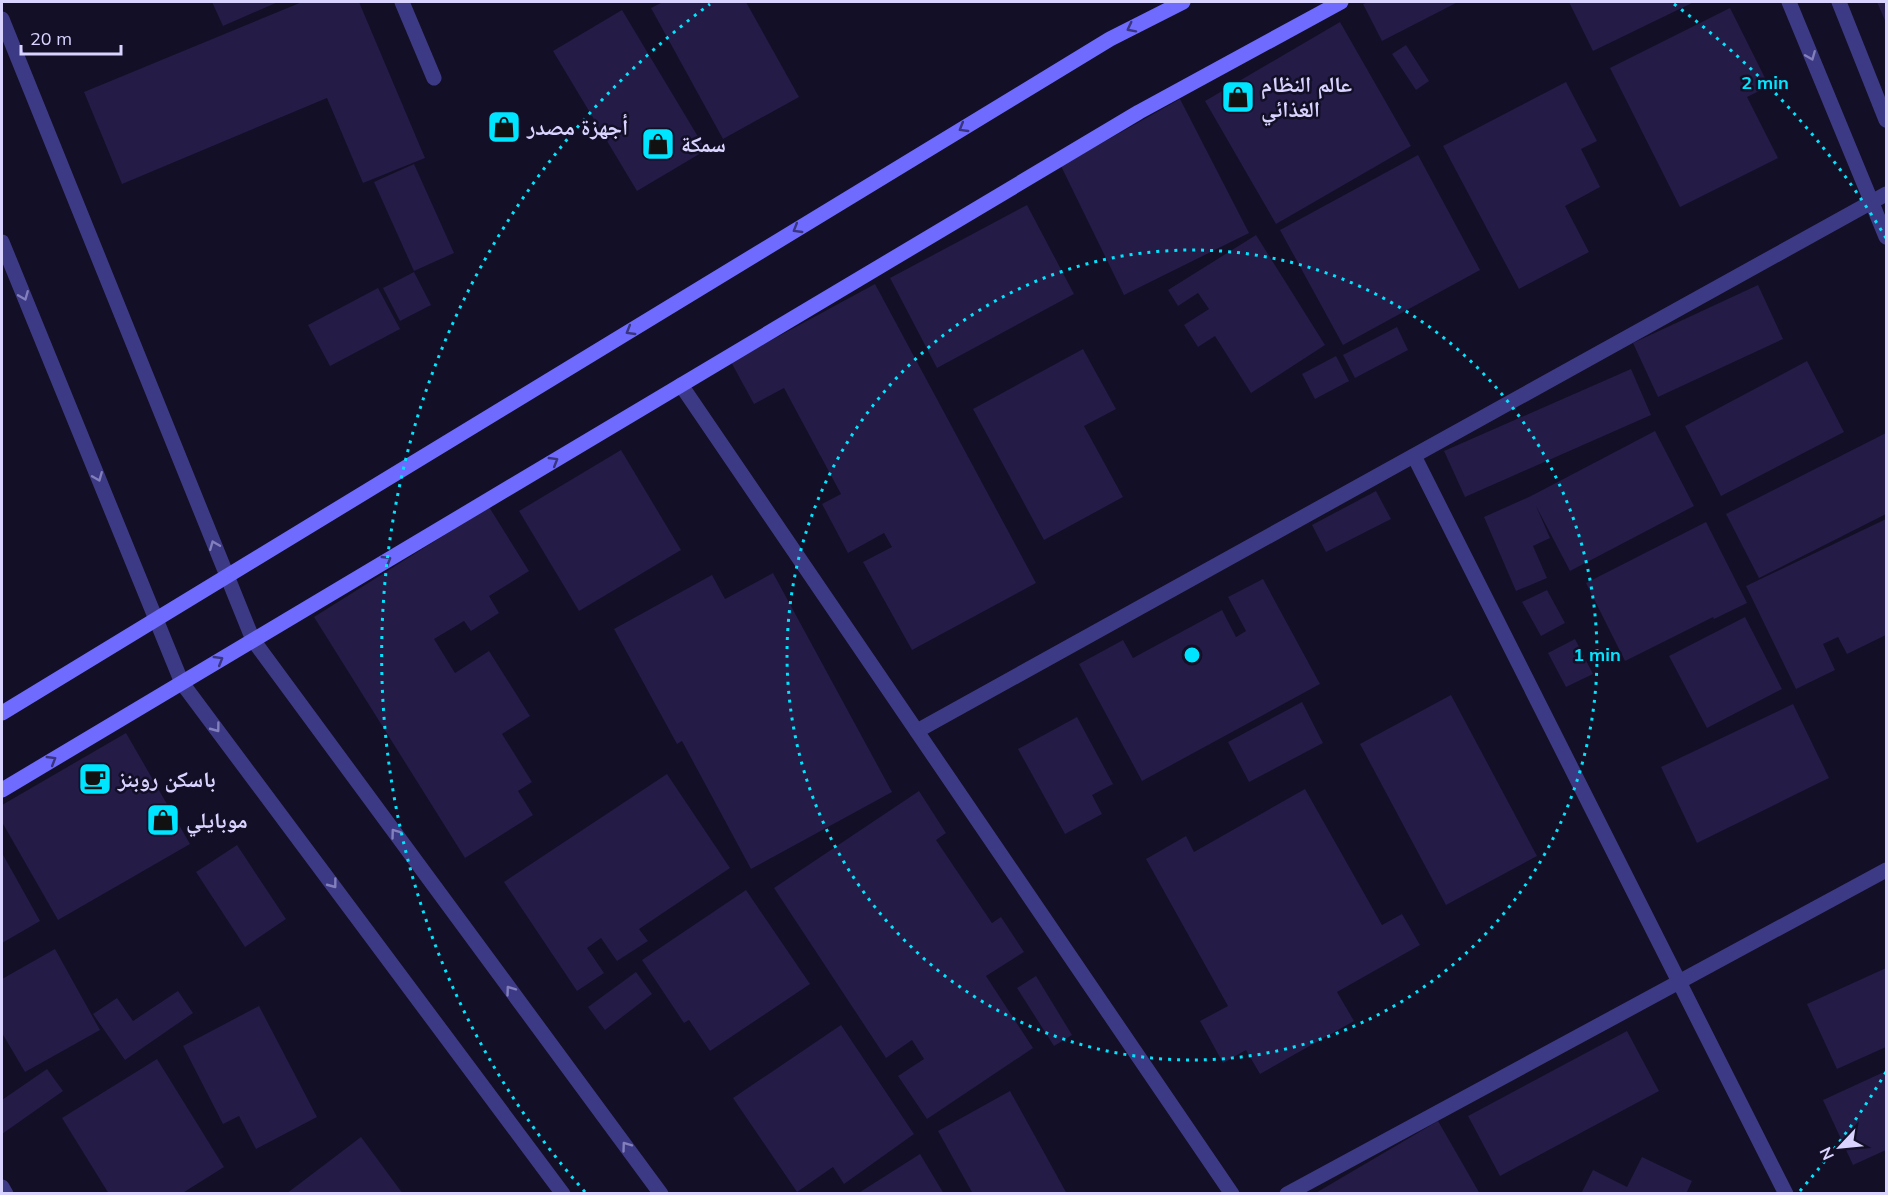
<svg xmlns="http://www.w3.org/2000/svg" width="1888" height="1195" font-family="Mulish,'Noto Naskh Arabic',sans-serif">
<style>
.building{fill:#241b47}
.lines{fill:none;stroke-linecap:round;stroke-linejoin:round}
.street{stroke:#3d3a85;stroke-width:15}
.secondary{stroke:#6f6bff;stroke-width:15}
.oneway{stroke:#38347d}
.oneway2{stroke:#837fbc}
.ring{fill:none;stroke:#00e5ff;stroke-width:3;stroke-dasharray:3 6}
.labels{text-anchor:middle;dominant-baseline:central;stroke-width:5;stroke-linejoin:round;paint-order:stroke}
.poi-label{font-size:22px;font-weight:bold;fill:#d9d4ff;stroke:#130f26;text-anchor:start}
.centre{fill:#00e5ff;stroke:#130f26;stroke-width:3}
.ring-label{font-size:18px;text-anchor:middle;font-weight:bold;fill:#00e5ff;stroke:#130f26;stroke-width:5;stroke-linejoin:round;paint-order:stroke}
</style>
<rect width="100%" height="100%" fill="#130f26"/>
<g class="building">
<polygon points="212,2 278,2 223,26"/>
<polygon points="302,2 359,2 425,158 363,183 327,98 122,184 84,92"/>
<polygon points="663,2 746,2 799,97 723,139 651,8"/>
<polygon points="1368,2 1458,2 1382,41 1363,4"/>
<polygon points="1569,2 1694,2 1593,51"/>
<polygon points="1877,2 1886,2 1886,23"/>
<polygon points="1730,8 1769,86 1747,97 1778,158 1680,207 1610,68"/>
<polygon points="622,10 706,150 637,191 553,51"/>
<polygon points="1340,22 1411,146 1276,224 1205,101"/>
<polygon points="1406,45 1429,81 1416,90 1392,54"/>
<polygon points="1566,82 1597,141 1581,149 1600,187 1565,206 1589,252 1519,289 1443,146"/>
<polygon points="1180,99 1249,233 1124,295 1061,166"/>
<polygon points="1418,155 1480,270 1343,345 1280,230"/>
<polygon points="414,164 454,253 414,271 374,182"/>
<polygon points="1027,205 1074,294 937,368 890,278"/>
<polygon points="1256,235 1325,345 1251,393 1215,336 1198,347 1184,325 1209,309 1198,293 1178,306 1168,290"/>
<polygon points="414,272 431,305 400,321 383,288"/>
<polygon points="875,284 1036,583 912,650 863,562 892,547 884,533 848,553 822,504 841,494 784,388 754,404 731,362"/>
<polygon points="1758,285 1783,339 1658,397 1633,343"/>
<polygon points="378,288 400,329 330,366 308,325"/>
<polygon points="1397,327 1408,350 1355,378 1343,355"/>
<polygon points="1083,349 1116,409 1084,426 1123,497 1044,540 973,409"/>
<polygon points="1336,356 1349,381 1315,399 1302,374"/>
<polygon points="1807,361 1844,432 1721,496 1685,426"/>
<polygon points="1631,369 1651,415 1465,497 1444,451"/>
<polygon points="1655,431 1694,506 1570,571 1536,506 1550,538 1533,546 1547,578 1516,591 1484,517 1531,496"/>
<polygon points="1886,433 1886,514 1759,578 1726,514"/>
<polygon points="621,450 681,550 579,611 519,511"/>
<polygon points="1376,491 1391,519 1326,552 1312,525"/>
<polygon points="489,507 529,571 489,596 499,613 471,631 464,621 434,639 455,673 489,651 530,716 502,734 532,782 518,791 533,815 465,858 314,617"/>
<polygon points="1886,519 1886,635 1847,654 1838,637 1823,644 1835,670 1796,689 1746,586"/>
<polygon points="1706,522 1747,603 1714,619 1713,617 1625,661 1586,583"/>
<polygon points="773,573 892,792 751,869 682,741 677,744 614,629 712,575 725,599"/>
<polygon points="1263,579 1320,684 1142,781 1079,664 1123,640 1133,658 1222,610 1236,637 1246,631 1228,597"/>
<polygon points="1547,590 1565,623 1541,636 1522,602"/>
<polygon points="1745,617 1782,689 1707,728 1669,656"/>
<polygon points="1575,639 1593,674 1566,687 1548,653"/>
<polygon points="1451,695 1537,856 1446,905 1360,744"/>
<polygon points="1302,702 1323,743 1249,782 1228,742"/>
<polygon points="1793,704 1829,778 1697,843 1661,767"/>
<polygon points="1077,717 1113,784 1092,795 1102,814 1065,834 1018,749"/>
<polygon points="126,733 190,844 58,920 2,822 2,805"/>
<polygon points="667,774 730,868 639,929 648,941 617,961 601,938 587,948 604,973 577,991 504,882"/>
<polygon points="1305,789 1382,925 1402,914 1420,945 1337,992 1354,1021 1260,1074 1246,1050 1223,1063 1200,1021 1228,1006 1146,859 1186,836 1194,852"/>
<polygon points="919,791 946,833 936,840 992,923 1001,917 1024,952 986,976 1033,1048 927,1119 898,1076 924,1059 912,1040 886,1058 774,888"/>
<polygon points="237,845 286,919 245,947 196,872"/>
<polygon points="2,853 40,921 2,943"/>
<polygon points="746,890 810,984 710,1051 689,1020 684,1023 642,960"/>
<polygon points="55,949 100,1030 25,1072 2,1033 2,979"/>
<polygon points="1886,968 1886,1047 1837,1069 1807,1004"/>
<polygon points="636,972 652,994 605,1030 588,1007"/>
<polygon points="1036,976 1072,1035 1054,1046 1017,988"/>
<polygon points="178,991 193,1013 125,1060 93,1014 117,998 133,1021"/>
<polygon points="259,1006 317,1117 256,1149 239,1116 223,1124 183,1046"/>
<polygon points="841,1025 914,1134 844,1184 833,1167 797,1192 733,1098"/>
<polygon points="1627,1031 1659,1091 1500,1176 1468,1116"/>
<polygon points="157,1059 224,1167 181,1194 109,1194 62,1118"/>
<polygon points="47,1069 63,1091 2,1134 2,1100"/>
<polygon points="1886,1071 1886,1150 1853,1165 1823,1100"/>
<polygon points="1010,1091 1067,1194 973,1194 938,1131"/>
<polygon points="1438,1121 1480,1194 1314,1194"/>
<polygon points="361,1137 403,1194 286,1194"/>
<polygon points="920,1154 944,1194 857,1194"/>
<polygon points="1642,1157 1692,1181 1686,1194 1581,1194 1593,1170 1627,1187"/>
</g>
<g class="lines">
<g class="street">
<polyline points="402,2 434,78"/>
<polyline points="1789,2 1886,237"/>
<polyline points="1839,2 1886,120"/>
<polyline points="2,19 253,640 661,1194"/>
<polyline points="2,242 182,683 563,1194"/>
<polyline points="681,385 1232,1194"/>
<polyline points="1414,456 1786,1194"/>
<polyline points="917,731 1886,194"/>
<polyline points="2,1187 6,1194"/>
<polyline points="1287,1194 1886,870"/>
</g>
<g class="secondary">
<polyline points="2,713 1110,39 1183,2"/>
<polyline points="2,790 1139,112 1341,2"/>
</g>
</g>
<defs><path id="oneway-chevron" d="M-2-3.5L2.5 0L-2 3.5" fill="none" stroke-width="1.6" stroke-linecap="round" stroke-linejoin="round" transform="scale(1.5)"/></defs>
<g class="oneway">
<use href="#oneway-chevron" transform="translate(1131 28) rotate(153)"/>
<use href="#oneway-chevron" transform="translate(963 128) rotate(149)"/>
<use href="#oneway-chevron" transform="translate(797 229) rotate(149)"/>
<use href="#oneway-chevron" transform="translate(630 331) rotate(149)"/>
<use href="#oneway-chevron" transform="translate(554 461) rotate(-31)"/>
<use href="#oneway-chevron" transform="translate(387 560) rotate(-31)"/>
<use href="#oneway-chevron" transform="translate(219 660) rotate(-31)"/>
<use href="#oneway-chevron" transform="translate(52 760) rotate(-31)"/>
</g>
<g class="oneway2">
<use href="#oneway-chevron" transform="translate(1811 56) rotate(68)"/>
<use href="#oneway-chevron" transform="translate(24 296) rotate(68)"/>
<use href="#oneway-chevron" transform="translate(98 477) rotate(68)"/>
<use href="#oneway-chevron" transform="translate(214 545) rotate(-112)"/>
<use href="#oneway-chevron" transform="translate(216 728) rotate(53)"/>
<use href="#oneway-chevron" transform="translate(395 833) rotate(-126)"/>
<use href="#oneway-chevron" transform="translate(333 884) rotate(53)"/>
<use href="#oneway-chevron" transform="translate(510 990) rotate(-126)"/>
<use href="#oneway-chevron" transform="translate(626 1146) rotate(-126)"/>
</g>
<g class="ring">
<circle cx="1192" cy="655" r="405"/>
<path d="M1886 1072A810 810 0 0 1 1799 1192M585 1192A810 810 0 0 1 710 4M1674 4A810 810 0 0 1 1886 238"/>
</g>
<defs>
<g id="shop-square" transform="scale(1.725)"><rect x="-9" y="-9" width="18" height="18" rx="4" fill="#00e5ff" stroke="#130f26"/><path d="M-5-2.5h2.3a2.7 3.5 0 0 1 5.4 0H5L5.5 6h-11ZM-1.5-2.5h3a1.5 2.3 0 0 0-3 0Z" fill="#111"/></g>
<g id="cafe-square" transform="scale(1.725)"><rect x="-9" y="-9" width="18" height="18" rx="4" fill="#00e5ff" stroke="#130f26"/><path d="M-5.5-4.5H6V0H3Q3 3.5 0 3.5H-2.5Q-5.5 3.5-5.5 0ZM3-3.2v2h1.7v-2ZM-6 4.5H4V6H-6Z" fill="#111"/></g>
</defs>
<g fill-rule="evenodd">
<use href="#shop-square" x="1238" y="97"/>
<use href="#shop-square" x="504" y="127"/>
<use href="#shop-square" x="658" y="144"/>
<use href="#cafe-square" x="95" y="779"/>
<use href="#shop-square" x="163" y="820"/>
</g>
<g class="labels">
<g class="poi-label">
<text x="1261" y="84">عالم النظام<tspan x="1261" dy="25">الغذائي</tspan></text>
<text x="527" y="127">أجهزة مصدر</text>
<text x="681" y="144">سمكة</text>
<text x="118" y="779">باسكن روبنز</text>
<text x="186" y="820">موبايلي</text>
</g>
</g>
<circle cx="1192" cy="655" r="9" class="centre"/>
<g class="ring-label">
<text x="1765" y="89">2 min</text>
<text x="1597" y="661">1 min</text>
</g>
<rect width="1888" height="1195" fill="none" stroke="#d9d4ff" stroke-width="6"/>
<g transform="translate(1840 1147) rotate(244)" stroke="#130f26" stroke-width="4.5" paint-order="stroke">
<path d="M0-4.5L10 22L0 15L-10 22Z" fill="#d9d4ff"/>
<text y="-9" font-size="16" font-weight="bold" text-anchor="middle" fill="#d9d4ff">N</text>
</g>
<path d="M21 45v9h100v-9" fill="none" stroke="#d9d4ff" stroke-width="3"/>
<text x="30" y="45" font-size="18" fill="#d9d4ff" stroke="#130f26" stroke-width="4.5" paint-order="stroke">20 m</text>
</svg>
